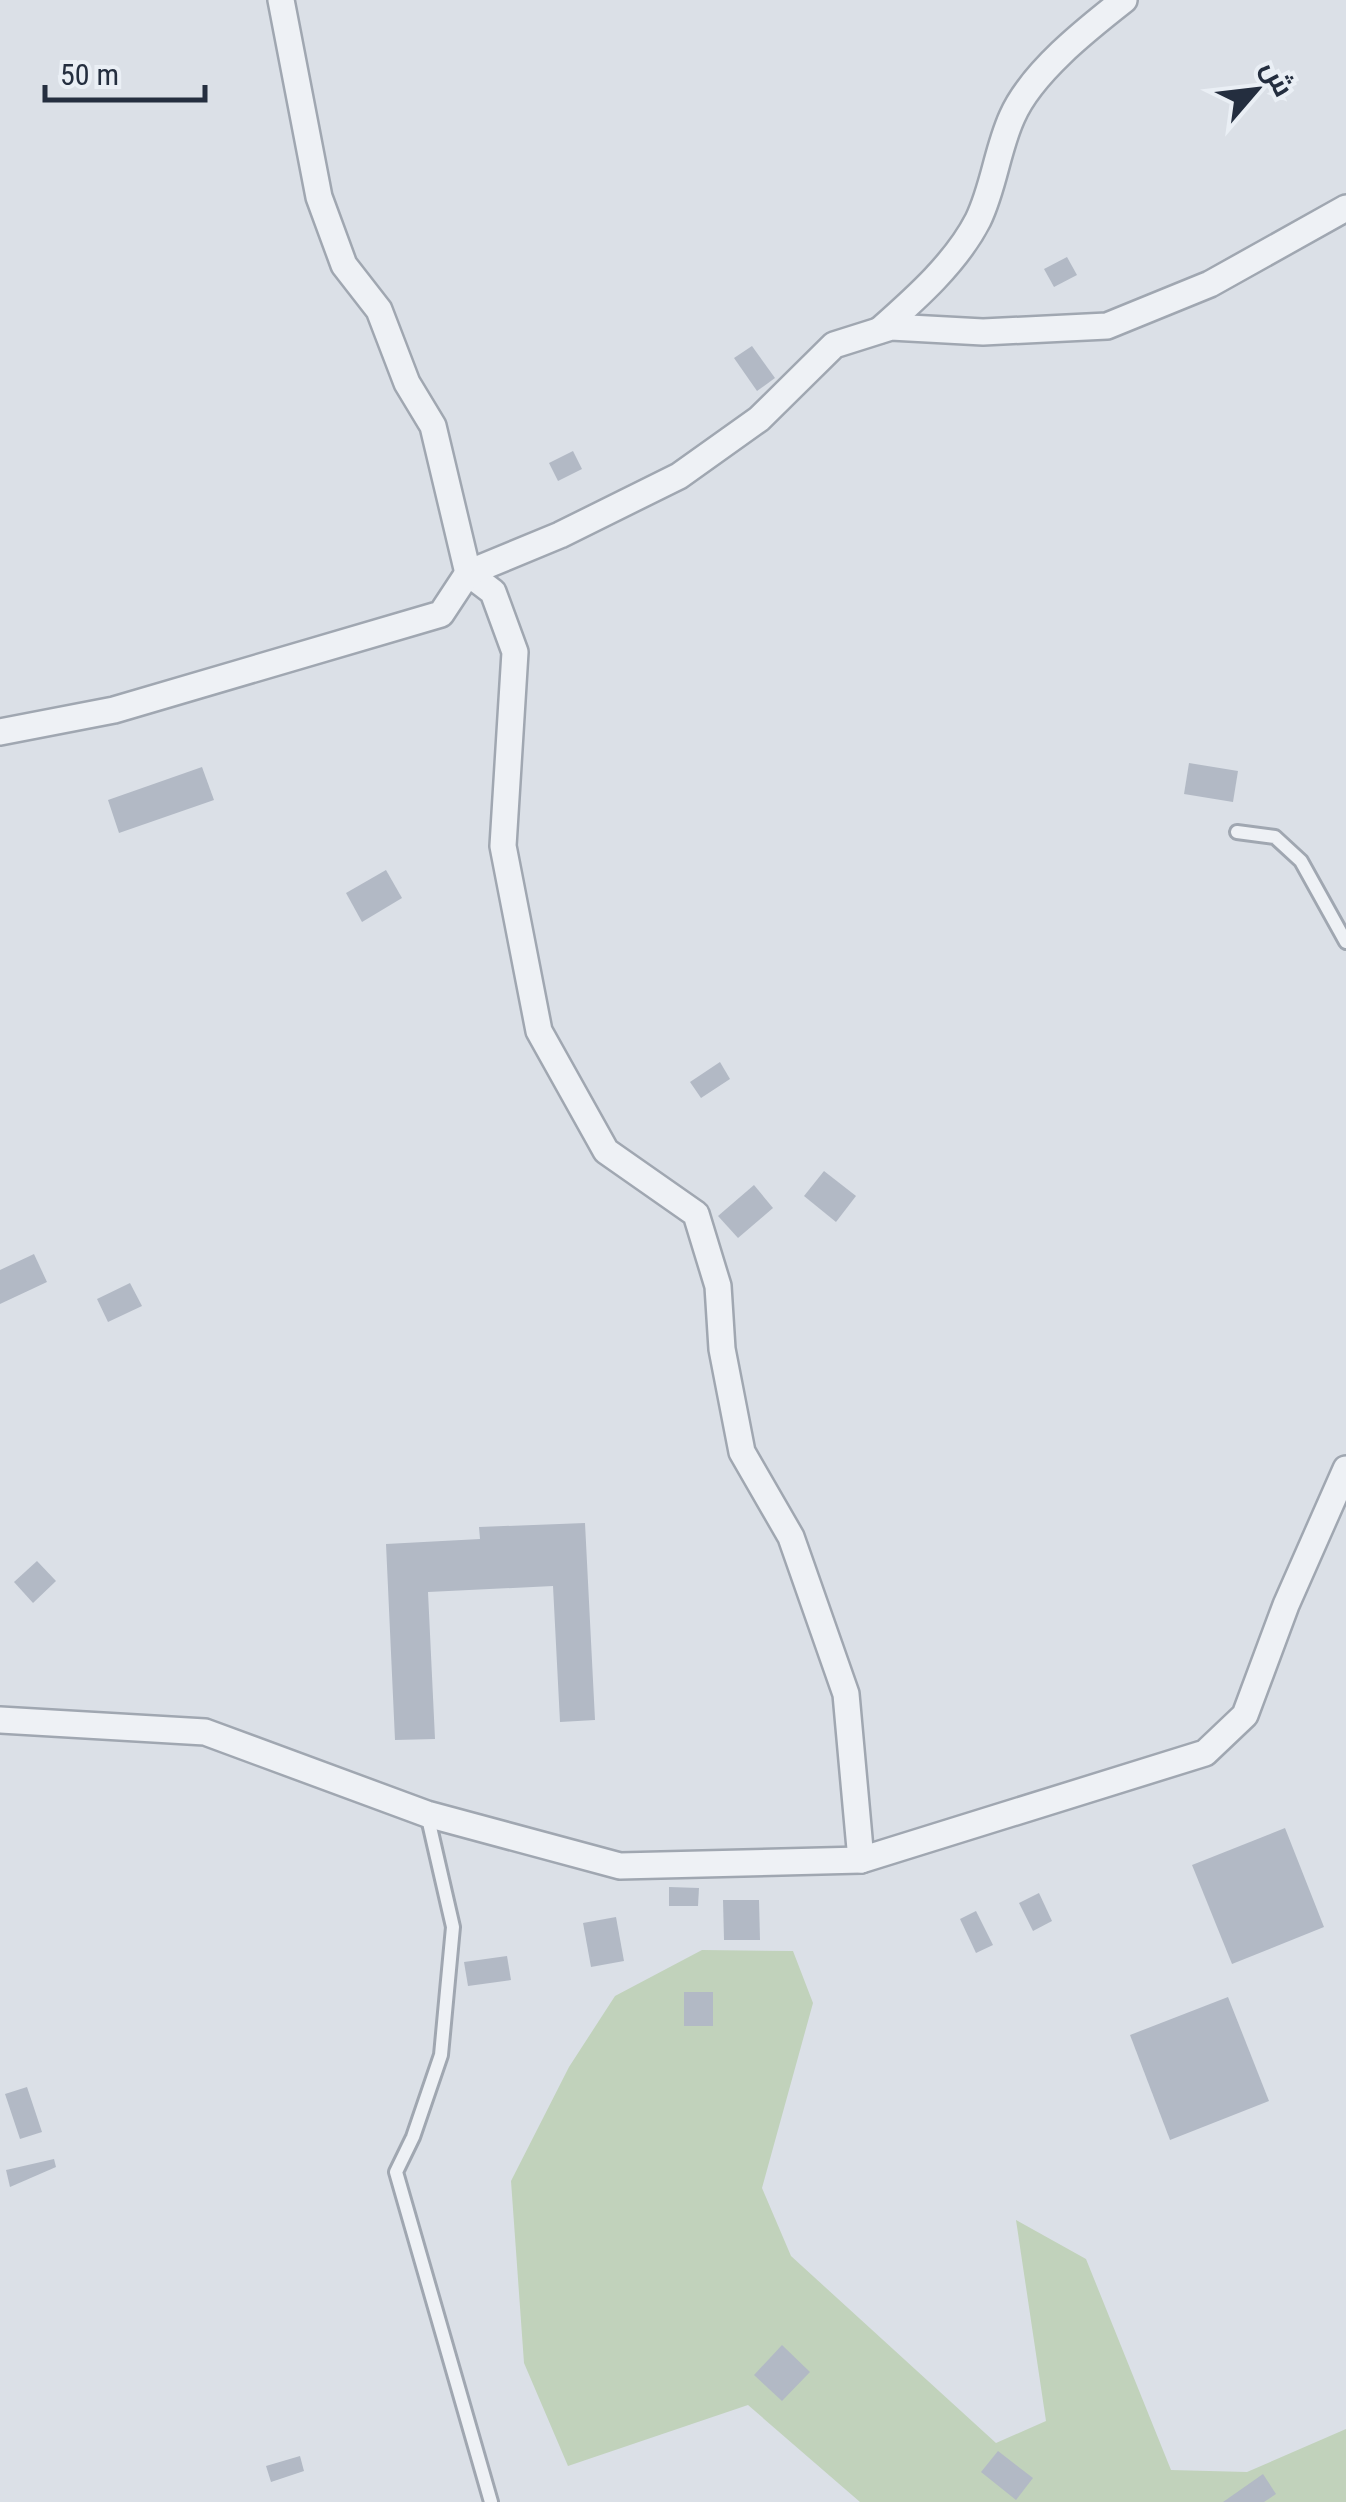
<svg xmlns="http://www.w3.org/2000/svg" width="1346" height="2502" font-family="'Roboto Condensed',Cairo,sans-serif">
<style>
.green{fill:#c1d2bb}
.building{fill:#b2b9c5}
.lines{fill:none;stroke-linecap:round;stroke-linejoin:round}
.lane-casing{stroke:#a0a7b1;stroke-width:18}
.street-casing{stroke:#a0a7b1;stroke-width:30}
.lane{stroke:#eef1f5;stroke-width:12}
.street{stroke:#eef1f5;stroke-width:25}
</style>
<rect width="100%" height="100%" fill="#dbe0e7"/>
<polygon class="green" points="702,1950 793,1951 813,2003 762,2188 791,2256 996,2443 1046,2421 1016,2220 1086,2259 1171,2470 1247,2472 1346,2429 1346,2502 860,2502 748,2405 568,2466 524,2363 511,2181 569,2067 615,1996"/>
<g class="building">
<polygon points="1067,257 1077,275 1054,287 1044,269"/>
<polygon points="752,346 775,378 757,391 734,358"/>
<polygon points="573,451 582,469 558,481 549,463"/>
<polygon points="1189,763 1238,771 1233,802 1184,794"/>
<polygon points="202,767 214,800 119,833 108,800"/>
<polygon points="386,870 402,898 362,922 346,893"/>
<polygon points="720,1062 730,1079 701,1098 690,1082"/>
<polygon points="824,1171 856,1196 836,1222 804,1196"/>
<polygon points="754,1185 773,1208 738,1238 718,1216"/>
<polygon points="34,1254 47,1282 0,1304 0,1270"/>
<polygon points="130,1283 142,1306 108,1322 97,1299"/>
<polygon points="585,1523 595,1720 560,1722 553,1586 428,1592 435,1739 395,1740 386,1544 480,1539 479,1527"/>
<polygon points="37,1561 56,1581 33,1603 14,1582"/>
<polygon points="1285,1828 1324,1927 1232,1964 1192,1865"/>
<polygon points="669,1887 699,1888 698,1906 669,1906"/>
<polygon points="1039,1893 1052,1921 1033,1931 1019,1903"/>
<polygon points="723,1900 759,1900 760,1940 724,1940"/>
<polygon points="976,1911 993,1945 976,1953 960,1919"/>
<polygon points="616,1917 624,1961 591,1967 583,1923"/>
<polygon points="507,1956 511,1980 468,1986 464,1962"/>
<rect x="684" y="1992" width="29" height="34"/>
<polygon points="1228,1997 1269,2101 1170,2140 1130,2035"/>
<polygon points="27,2087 42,2132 20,2139 5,2094"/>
<polygon points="54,2159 56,2167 10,2187 6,2170"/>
<polygon points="782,2345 810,2372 782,2401 754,2375"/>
<polygon points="998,2451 1033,2478 1016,2500 981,2472"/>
<polygon points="300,2456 304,2471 271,2482 266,2466"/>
<polygon points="1263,2474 1276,2494 1264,2502 1223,2502"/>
</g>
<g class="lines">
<g class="lane-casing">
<g id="lane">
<polyline points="1237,832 1275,837 1301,861 1346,942"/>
<polyline points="427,1814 453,1927 441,2055 413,2137 396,2172 491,2502"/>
</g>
</g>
<g class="street-casing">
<g id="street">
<polyline points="281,0 319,197 344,265 379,310 407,383 433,426 468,573 493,592 515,652 503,846 539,1031 606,1151 696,1214 718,1286 722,1349 742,1452 791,1537 846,1694 861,1860"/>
<path d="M880,330C915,299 956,263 978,220C994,187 997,150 1012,117C1031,73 1087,29 1124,0"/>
<polyline points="0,732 114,710 441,614 468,573 560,535 679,476 759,419 834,345 891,327 983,332 1107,326 1210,284 1346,208"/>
<polyline points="0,1720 205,1732 427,1814 620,1866 861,1860 1205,1753 1245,1715 1286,1605 1346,1469"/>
</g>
</g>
<use href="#lane" class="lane"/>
<use href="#street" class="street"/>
</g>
<g transform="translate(1256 90) rotate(62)" stroke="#eaeff5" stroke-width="8" paint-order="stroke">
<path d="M0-8L18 38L0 25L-18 38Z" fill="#242e3f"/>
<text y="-15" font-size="28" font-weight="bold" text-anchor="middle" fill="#242e3f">ش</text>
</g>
<path d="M45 85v15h160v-15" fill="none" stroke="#242e3f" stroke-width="5"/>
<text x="60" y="85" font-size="30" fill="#242e3f" stroke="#eaeff5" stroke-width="8" paint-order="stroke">50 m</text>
</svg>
